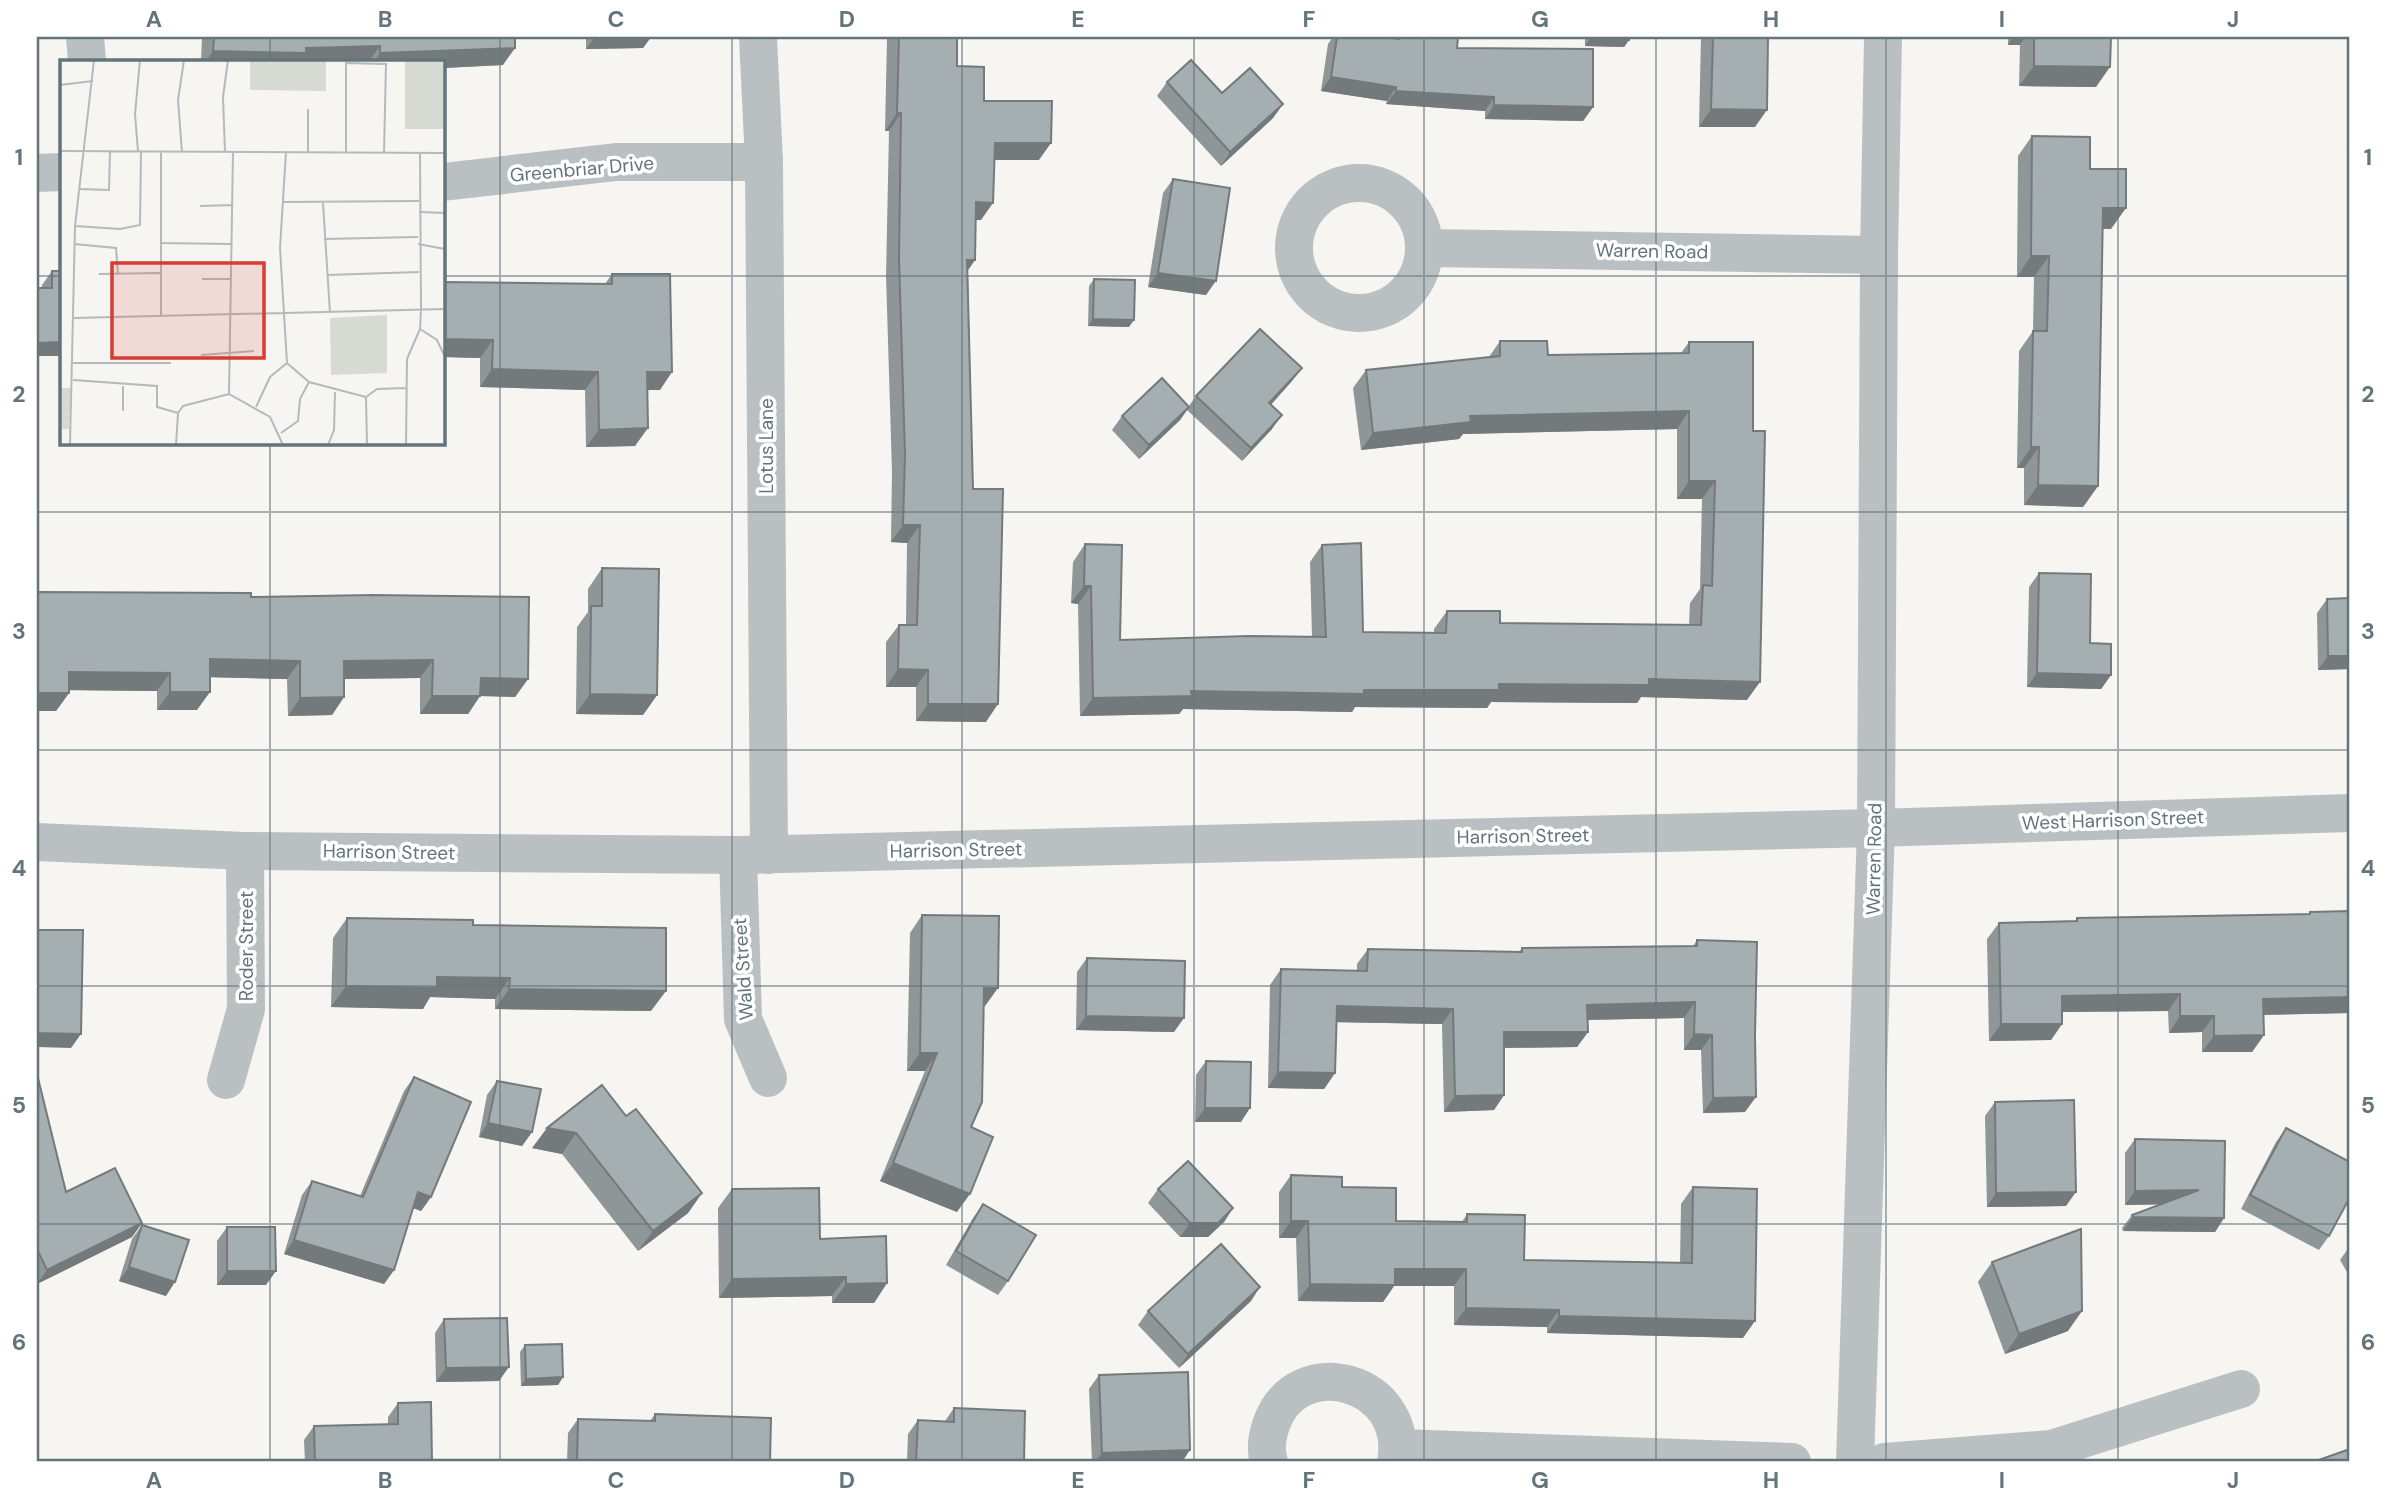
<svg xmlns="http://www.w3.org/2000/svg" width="2387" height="1499" font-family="'DM Sans',sans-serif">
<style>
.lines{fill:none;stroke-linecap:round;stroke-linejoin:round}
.street{stroke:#bac0c2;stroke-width:38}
.wall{fill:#8e9698}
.shaded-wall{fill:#747a7c}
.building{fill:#a5aeb1;stroke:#747a7c;stroke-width:2}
.grid{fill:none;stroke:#63757b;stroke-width:2;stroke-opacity:0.55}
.labels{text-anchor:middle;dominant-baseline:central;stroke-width:7;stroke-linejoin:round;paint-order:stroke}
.street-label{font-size:19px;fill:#63757b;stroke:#fff}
.inset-road{fill:none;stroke:#b2babb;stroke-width:2}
.view{fill:#d43c34;fill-opacity:0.15;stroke:#d43c34;stroke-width:3.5}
.inset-edge{fill:none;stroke:#63757b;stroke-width:3.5}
.neatline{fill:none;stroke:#63757b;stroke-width:2.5}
.grid-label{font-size:23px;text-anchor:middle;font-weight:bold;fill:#63757b}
</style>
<rect width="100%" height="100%" fill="#f6f5f2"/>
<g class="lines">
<g class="street">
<polyline points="85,37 87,61"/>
<polyline points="758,37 764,162 769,855"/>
<polyline points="37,173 61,172"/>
<polyline points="443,182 616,162 764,162"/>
<circle cx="1359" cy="248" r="65"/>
<polyline points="1425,248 1879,255"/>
<polyline points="37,842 245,851 738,855 1876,828 2350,813"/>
<polyline points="738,855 743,1019 768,1078"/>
<polyline points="226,1080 246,1009 245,851"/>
<polyline points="1399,1448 1792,1462"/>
<path d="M1269,1462C1265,1450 1267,1437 1271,1425C1297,1349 1411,1381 1396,1462"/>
<polyline points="1855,1462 1876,828 1879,255 1883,37"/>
<polyline points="1884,1462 2051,1449 2241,1389"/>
</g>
</g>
<g class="wall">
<polygon points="202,37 515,37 503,65 443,68 443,61 201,61"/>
<polygon points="586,37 651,37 643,48 586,49"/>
<polygon points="887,37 957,37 957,66 984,101 1039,160 994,160 981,220 975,220 975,260 968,270 973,489 986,722 916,721 916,687 886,687 886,642 899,625 906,625 907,543 891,542 892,472 886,276 889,131 885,131"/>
<polygon points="1333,37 1382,37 1391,38 1391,37 1458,37 1457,48 1593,107 1583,121 1485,119 1485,111 1386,104 1387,101 1321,91 1328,44"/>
<polygon points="1585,37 1629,37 1629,40 1624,47 1585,46"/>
<polygon points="1701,37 1768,37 1755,127 1699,127"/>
<polygon points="2008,37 2111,37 2096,87 2019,86 2020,45 2008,45"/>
<polygon points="1167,82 1222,93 1283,104 1273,118 1221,166 1157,96"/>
<polygon points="2032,136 2090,169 2111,229 2103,229 2098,486 2083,507 2024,505 2024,468 2017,468 2019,351 2033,331 2034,277 2017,277 2018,156"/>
<polygon points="1173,179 1206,295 1148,287 1163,193"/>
<polygon points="52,271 61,271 37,356 42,285"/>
<polygon points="612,274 660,390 647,390 635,446 586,447 585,390 480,387 480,358 443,357 605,284"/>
<polygon points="1094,279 1129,327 1088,326 1089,286"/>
<polygon points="1500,341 1548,355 1681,353 1689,342 1753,342 1747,700 1641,697 1637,703 1491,702 1487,708 1355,707 1352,712 1183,709 1179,714 1080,716 1078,604 1071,603 1073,562 1085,544 1120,640 1312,637 1310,562 1322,545 1363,632 1434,633 1434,629 1447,611 1500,623 1689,625 1690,603 1700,589 1702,499 1677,499 1677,429 1463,434 1459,439 1361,450 1353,388 1366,370 1489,357"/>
<polygon points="1292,381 1271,405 1272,429 1242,461 1187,410 1180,420 1139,459 1112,430 1122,416 1189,406 1196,396"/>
<polygon points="602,568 657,695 643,715 576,714 577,627 588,612 588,589"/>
<polygon points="2039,573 2090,643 2111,675 2101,689 2027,687 2029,587"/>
<polygon points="37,592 251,597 528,679 515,697 480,696 468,714 420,714 420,678 344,679 344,697 332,715 288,716 287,679 210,677 197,710 157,710 157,691 69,690 69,693 56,711 37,711"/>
<polygon points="2327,599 2350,669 2318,670 2317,613"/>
<polygon points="2350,911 2350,1013 2263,1015 2264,1035 2252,1052 2202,1052 2202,1032 2169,1033 2168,1011 2062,1012 2062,1024 2051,1040 1989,1041 1987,939 1999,923 2075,921 2077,918 2309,914 2310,912"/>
<polygon points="922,915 985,1006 983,1006 971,1127 957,1212 880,1181 925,1071 907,1071 910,933"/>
<polygon points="347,918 473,925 651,1011 495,1009 495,999 430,997 423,1009 331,1007 333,938"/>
<polygon points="1697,940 1745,1112 1703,1113 1701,1050 1684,1050 1684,1018 1587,1020 1588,1032 1577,1047 1504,1048 1504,1095 1494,1110 1444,1112 1442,1024 1336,1022 1335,1073 1324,1089 1268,1088 1270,985 1281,969 1357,971 1357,964 1368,949 1519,952 1522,948 1693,946"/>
<polygon points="1087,958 1174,1032 1076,1030 1077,972"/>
<polygon points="1206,1061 1241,1122 1195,1122 1196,1075"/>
<polygon points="37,1074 66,1192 142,1223 132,1237 37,1284"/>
<polygon points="414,1077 431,1197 421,1211 413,1208 394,1270 384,1284 284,1254 302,1195 312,1181 360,1196 404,1091"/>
<polygon points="497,1081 532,1132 522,1146 479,1137 487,1095"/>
<polygon points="1995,1102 2066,1206 1987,1207 1985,1116"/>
<polygon points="626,1116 702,1193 688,1213 638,1251 562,1154 532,1148"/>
<polygon points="2286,1128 2329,1236 2319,1250 2241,1209 2276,1142"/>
<polygon points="2135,1139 2224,1218 2215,1232 2123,1231 2122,1228 2132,1215 2160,1204 2125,1205 2125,1153"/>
<polygon points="1291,1175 1342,1187 1396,1221 1462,1222 1467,1214 1524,1260 1680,1263 1681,1204 1693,1187 1743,1338 1547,1333 1547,1327 1454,1325 1454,1286 1394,1286 1383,1302 1298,1301 1296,1238 1279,1238 1279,1192"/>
<polygon points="732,1189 887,1283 874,1303 832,1303 832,1296 719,1298 718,1208"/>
<polygon points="1158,1189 1233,1208 1224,1222 1208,1237 1180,1237 1148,1203"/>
<polygon points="983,1204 1008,1281 998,1295 946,1265 973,1218"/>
<polygon points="142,1225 166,1296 119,1281 132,1239"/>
<polygon points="227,1227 266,1285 217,1285 217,1241"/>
<polygon points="2350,1246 2350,1277 2340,1260"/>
<polygon points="1992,1262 2068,1331 2005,1354 1978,1282"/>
<polygon points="1251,1301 1179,1368 1138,1325 1148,1311"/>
<polygon points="444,1319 499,1381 436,1382 435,1333"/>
<polygon points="525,1345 563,1377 558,1385 521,1386 520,1352"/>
<polygon points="1099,1375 1182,1462 1092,1462 1089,1389"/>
<polygon points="398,1403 432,1462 305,1462 304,1440 314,1426 388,1425 388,1417"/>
<polygon points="954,1408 1024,1462 907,1462 908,1434 918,1420 945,1421"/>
<polygon points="655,1414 770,1462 567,1462 568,1433 578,1419 650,1421"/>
</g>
<g class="shaded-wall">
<polygon points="595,37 651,37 643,48 586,49"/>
<polygon points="2013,37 2025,37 2020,45 2008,45"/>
<polygon points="1590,39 1629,40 1624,47 1585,46"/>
<polygon points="380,46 369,61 206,61 213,51"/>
<polygon points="515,48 503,65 443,68 443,61 375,61 380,53"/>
<polygon points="2034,66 2110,67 2096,87 2019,86"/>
<polygon points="1331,77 1396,87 1387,101 1321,91"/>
<polygon points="1396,91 1494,97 1485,111 1386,104"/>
<polygon points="1283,104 1273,118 1221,166 1230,152"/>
<polygon points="1494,105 1593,107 1583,121 1485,119"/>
<polygon points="1711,109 1767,110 1755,127 1699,127"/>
<polygon points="897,113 901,113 889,131 885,131"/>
<polygon points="995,143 1051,143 1039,160 983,160"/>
<polygon points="976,202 993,203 981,220 963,220"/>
<polygon points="2103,208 2126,208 2111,229 2089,228"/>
<polygon points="2031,256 2049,256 2034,277 2017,277"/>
<polygon points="967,260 975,260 963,277"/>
<polygon points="1158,273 1216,281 1206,295 1148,287"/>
<polygon points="1093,319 1134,320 1129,327 1088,326"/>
<polygon points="443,339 493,340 480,358 443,357"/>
<polygon points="61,342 61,356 37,356 37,343"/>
<polygon points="1302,368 1292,381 1259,417 1269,403"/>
<polygon points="492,369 598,372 585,390 480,387"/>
<polygon points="647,372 672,372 660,390 634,390"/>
<polygon points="1189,407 1180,420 1139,459 1149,445"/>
<polygon points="1689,411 1677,429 1463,434 1459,439 1361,450 1373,433 1470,416"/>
<polygon points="1282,415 1272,429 1242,461 1251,448"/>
<polygon points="648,428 635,446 586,447 599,430"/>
<polygon points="2031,447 2039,447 2024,468 2017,468"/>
<polygon points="1689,481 1715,481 1702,499 1677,499"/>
<polygon points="2038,485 2098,486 2083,507 2024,505"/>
<polygon points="903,525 920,525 907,543 891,542"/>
<polygon points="1084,586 1091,586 1078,604 1071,603"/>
<polygon points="2328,656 2350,656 2350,669 2318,670"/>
<polygon points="210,659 300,661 287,679 198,677"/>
<polygon points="433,660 420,678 331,679 344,661"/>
<polygon points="898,669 928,670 916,687 886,687"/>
<polygon points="69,672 170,673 157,691 57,690"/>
<polygon points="2037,673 2111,675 2101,689 2027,687"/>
<polygon points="481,678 528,679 515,697 480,696 468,714 420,714 432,696"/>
<polygon points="1649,679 1760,682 1747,700 1641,697 1637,703 1491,702 1487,708 1355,707 1352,712 1183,709 1179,714 1080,716 1093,698 1191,691 1364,690"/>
<polygon points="170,692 210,692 197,710 157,710"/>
<polygon points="37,693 69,693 56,711 37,711"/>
<polygon points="590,694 657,695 643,715 576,714"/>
<polygon points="344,697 332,715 288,716 300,698"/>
<polygon points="928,704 998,704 986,722 916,721"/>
<polygon points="437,977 510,978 495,999 430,997 423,1009 331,1007 346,986"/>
<polygon points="984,988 998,988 985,1006 971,1006"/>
<polygon points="509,989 666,991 651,1011 495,1009"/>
<polygon points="2180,994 2168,1011 2050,1012 2062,996"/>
<polygon points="2350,997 2350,1013 2252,1015 2263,999"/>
<polygon points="1695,1002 1684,1018 1576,1020 1587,1005"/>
<polygon points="1337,1006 1453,1009 1442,1024 1326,1022"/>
<polygon points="1086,1016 1184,1018 1174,1032 1076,1030"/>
<polygon points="2180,1016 2214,1016 2202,1032 2169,1033"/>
<polygon points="2001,1024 2062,1024 2051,1040 1989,1041"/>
<polygon points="1504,1032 1588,1032 1577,1047 1493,1048"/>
<polygon points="37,1033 81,1034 71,1048 37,1047"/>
<polygon points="1694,1034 1712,1035 1701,1050 1684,1050"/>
<polygon points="2264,1035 2252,1052 2202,1052 2214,1036"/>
<polygon points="920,1053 937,1053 925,1071 907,1071"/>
<polygon points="1278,1072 1335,1073 1324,1089 1268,1088"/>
<polygon points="1504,1095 1494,1110 1444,1112 1455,1096"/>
<polygon points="1756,1097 1745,1112 1703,1113 1713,1098"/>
<polygon points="1205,1108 1250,1108 1241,1122 1195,1122"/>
<polygon points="488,1123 532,1132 522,1146 479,1137"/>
<polygon points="547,1128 576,1133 562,1154 532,1148"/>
<polygon points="893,1163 970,1194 957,1212 880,1181"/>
<polygon points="2199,1190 2189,1204 2125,1205 2135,1191"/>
<polygon points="418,1192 431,1197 421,1211 408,1206"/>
<polygon points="2076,1192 2066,1206 1987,1207 1996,1193"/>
<polygon points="702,1193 688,1213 638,1251 653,1231"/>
<polygon points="1233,1208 1224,1222 1208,1237 1180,1237 1190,1223"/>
<polygon points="2133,1217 2224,1218 2215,1232 2123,1231"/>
<polygon points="1291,1221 1308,1221 1296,1238 1279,1238"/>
<polygon points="142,1223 132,1237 37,1284 47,1270"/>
<polygon points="294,1240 394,1270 384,1284 284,1254"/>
<polygon points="129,1267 175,1282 166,1296 119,1281"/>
<polygon points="1395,1269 1466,1269 1454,1286 1394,1286 1383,1302 1298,1301 1310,1284"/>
<polygon points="227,1271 276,1271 266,1285 217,1285"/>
<polygon points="846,1277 832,1296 719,1298 732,1279"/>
<polygon points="887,1283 874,1303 832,1303 846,1284"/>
<polygon points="1260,1287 1251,1301 1179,1368 1188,1354"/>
<polygon points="1466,1308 1559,1310 1547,1327 1454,1325"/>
<polygon points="2082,1311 2068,1331 2005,1354 2019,1334"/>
<polygon points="1559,1316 1755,1321 1743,1338 1547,1333"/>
<polygon points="509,1367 499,1381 436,1382 446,1368"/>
<polygon points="563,1377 558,1385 521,1386 526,1379"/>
<polygon points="1190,1450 1182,1462 1095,1462 1102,1453"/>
</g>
<g class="building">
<polygon points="214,37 515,37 515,48 380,53 380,46 306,48 306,53 213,51"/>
<polygon points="899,37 957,37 957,66 984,67 984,101 1052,101 1051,143 995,143 993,203 976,202 975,260 967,260 973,489 1003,489 998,704 928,704 928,670 898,669 899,625 917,625 920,525 903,525 905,455 899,259 901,113 897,113"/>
<polygon points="1337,37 1382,37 1399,39 1400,37 1458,37 1457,48 1593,49 1593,107 1494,105 1494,97 1396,91 1396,87 1331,77"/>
<polygon points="1590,37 1629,37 1629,40 1590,39"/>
<polygon points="1713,37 1768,37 1767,110 1711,109"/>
<polygon points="2034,37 2111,37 2110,67 2034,66"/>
<polygon points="1191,60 1222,93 1250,68 1283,104 1230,152 1167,82"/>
<polygon points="2032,136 2090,137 2090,169 2126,169 2126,208 2103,208 2098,486 2038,485 2039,447 2031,447 2033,331 2047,331 2049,256 2031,256"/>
<polygon points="1173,179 1230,188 1216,281 1158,273"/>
<polygon points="52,271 61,271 61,342 37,343 37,288 52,288"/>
<polygon points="612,274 670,274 672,372 647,372 648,428 599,430 598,372 492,369 493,340 443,339 443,282 612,284"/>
<polygon points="1094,279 1135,280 1134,320 1093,319"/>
<polygon points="1260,329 1302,368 1269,403 1282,415 1251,448 1196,396"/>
<polygon points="1500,341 1547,341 1548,355 1689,353 1689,342 1753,342 1753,431 1765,431 1760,682 1649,679 1649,685 1499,684 1499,690 1364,690 1364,694 1191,691 1192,696 1093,698 1091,586 1084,586 1085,544 1122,545 1120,640 1249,636 1326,637 1322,545 1361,543 1363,632 1446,633 1447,611 1500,611 1500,623 1701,625 1703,585 1712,586 1715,481 1689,481 1689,411 1470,416 1471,422 1373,433 1366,370 1500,356"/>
<polygon points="1162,378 1189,407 1149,445 1122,416"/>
<polygon points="602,568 659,569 657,695 590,694 591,606 602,606"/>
<polygon points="2039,573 2091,574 2090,643 2111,644 2111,675 2037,673"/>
<polygon points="37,592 251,593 251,597 373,595 529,597 528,679 481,678 480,696 432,696 433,660 344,661 344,697 300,698 300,661 210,659 210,692 170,692 170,673 69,672 69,693 37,693"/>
<polygon points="2350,598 2350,656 2328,656 2327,599"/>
<polygon points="2350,911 2350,997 2263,999 2264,1035 2214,1036 2214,1016 2180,1016 2180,994 2062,996 2062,1024 2001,1024 1999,923 2077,921 2077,918 2310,914 2310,912"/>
<polygon points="922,915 999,916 998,988 984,988 982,1102 971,1127 993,1137 970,1194 893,1163 937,1053 920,1053"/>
<polygon points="347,918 473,920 473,925 666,928 666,991 509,989 510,978 437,977 437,988 346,986"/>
<polygon points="37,930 83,930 81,1034 37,1033"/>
<polygon points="1697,940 1757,942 1755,1035 1756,1097 1713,1098 1712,1035 1694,1034 1695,1002 1587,1005 1588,1032 1504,1032 1504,1095 1455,1096 1453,1009 1337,1006 1335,1073 1278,1072 1281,969 1367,971 1368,949 1522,952 1522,948 1697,946"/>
<polygon points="1087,958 1185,961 1184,1018 1086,1016"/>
<polygon points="1206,1061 1251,1062 1250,1108 1205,1108"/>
<polygon points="37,1074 66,1192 115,1168 142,1223 47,1270 37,1249"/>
<polygon points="414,1077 471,1102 431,1197 418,1192 394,1270 294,1240 312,1181 363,1197"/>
<polygon points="497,1081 541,1089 532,1132 488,1123"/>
<polygon points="602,1085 626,1116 636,1109 702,1193 653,1231 576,1133 547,1128"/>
<polygon points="2074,1100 2076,1192 1996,1193 1995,1102"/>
<polygon points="2286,1128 2350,1162 2350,1197 2329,1236 2250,1195"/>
<polygon points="2135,1139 2225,1141 2224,1218 2133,1217 2132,1215 2199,1190 2135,1191"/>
<polygon points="1188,1161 1233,1208 1218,1223 1190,1223 1158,1189"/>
<polygon points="1291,1175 1342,1177 1342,1187 1396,1188 1396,1221 1467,1222 1467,1214 1525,1215 1524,1260 1692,1263 1693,1187 1757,1189 1755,1321 1559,1316 1559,1310 1466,1308 1466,1269 1395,1269 1395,1285 1310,1284 1308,1221 1291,1221"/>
<polygon points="819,1188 820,1239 886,1236 887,1283 846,1284 846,1277 732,1279 732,1189"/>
<polygon points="983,1204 1036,1235 1008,1281 956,1251"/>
<polygon points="142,1225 189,1240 175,1282 129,1267"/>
<polygon points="227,1227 275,1227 276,1271 227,1271"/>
<polygon points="2081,1229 2082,1311 2019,1334 1992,1262"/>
<polygon points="1221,1244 1260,1287 1188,1354 1148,1311"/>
<polygon points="507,1318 509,1367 446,1368 444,1319"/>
<polygon points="562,1344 563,1377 526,1379 525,1345"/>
<polygon points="1188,1372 1190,1450 1102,1453 1099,1375"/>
<polygon points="431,1402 432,1462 315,1462 314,1426 398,1424 398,1403"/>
<polygon points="954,1408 1025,1411 1024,1462 916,1462 918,1420 954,1422"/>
<polygon points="655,1414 771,1418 770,1462 577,1462 578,1419 655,1421"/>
<polygon points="2350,1449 2350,1462 2313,1462"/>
</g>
<path class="grid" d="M270,37V61M500,37V1462M732,37V1462M962,37V1462M1194,37V1462M1424,37V1462M1656,37V1462M1886,37V1462M2118,37V1462M37,276H61M443,276H2350M270,443V1462M37,512H2350M37,750H2350M37,986H2350M37,1224H2350"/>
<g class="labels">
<g class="street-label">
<text transform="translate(582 169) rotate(-5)">Greenbriar Drive</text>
<text transform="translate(1652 251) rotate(1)">Warren Road</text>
<text transform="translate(766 446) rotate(-90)">Lotus Lane</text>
<text transform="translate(2113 820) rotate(-2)">West Harrison Street</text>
<text transform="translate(1523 836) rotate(-1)">Harrison Street</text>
<text transform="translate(956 850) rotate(-1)">Harrison Street</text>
<text transform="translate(389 852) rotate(1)">Harrison Street</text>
<text transform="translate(1874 859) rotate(-89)">Warren Road</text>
<text transform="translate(246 946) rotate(-90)">Roder Street</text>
<text transform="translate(743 969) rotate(-94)">Wald Street</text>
</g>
</g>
<g transform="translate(60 60)">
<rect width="385" height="385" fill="#f6f5f2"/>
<path d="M190,0H266V31L190,30ZM345,0H385V69H345ZM327,255V313L271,315L270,258ZM0,328H11L9,369H0Z" fill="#d6dad2"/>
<path class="inset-road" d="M0,25L33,21M0,91L385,93M78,91L75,54L80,0M122,92L118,40L124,0M165,92L163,37L168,0M226,92L220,188L227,303L249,322L306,337L307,385M248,92V49M286,93V3L326,4L324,93M18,129L49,130L50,91M223,142L359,141M263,143L270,253M140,146L172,145M359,152L385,153M15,166L60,169L80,165L81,91M264,179L358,177M100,183L172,184M14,184L56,188L58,214M358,184L385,189M39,214L100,213M267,215L359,212M142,219H171M101,257V91M14,258L385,249M360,269L377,280L385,297M141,295L194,291M13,303H111M13,320L97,326V347L118,353M63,326V351M169,334L173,92M306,337L317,329L346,328M196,347L210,317L227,303M221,373L238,361L240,339L249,322M10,385L15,166L34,0M116,385L118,353L123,346L169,334L210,357L223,385M268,385L274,370L275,332M346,385L347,299L360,269L361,250L360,93"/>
<path class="view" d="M52,203H204V298H52Z"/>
<rect width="385" height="385" class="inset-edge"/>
</g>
<rect width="2387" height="1499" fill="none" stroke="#ffffff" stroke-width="77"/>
<rect x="38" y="38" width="2310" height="1422" class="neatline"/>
<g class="grid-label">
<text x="154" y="27">A</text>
<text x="385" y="27">B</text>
<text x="616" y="27">C</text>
<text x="847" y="27">D</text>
<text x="1078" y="27">E</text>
<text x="1309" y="27">F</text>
<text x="1540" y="27">G</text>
<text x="1771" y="27">H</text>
<text x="2002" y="27">I</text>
<text x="2233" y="27">J</text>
<text x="19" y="165">1</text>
<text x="2368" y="165">1</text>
<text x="19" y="402">2</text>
<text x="2368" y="402">2</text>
<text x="19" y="639">3</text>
<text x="2368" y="639">3</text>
<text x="19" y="876">4</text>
<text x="2368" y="876">4</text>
<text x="19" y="1113">5</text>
<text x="2368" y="1113">5</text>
<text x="19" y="1350">6</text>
<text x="2368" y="1350">6</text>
<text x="154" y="1488">A</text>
<text x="385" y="1488">B</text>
<text x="616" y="1488">C</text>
<text x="847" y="1488">D</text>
<text x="1078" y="1488">E</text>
<text x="1309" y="1488">F</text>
<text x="1540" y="1488">G</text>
<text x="1771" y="1488">H</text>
<text x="2002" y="1488">I</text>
<text x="2233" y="1488">J</text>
</g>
</svg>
